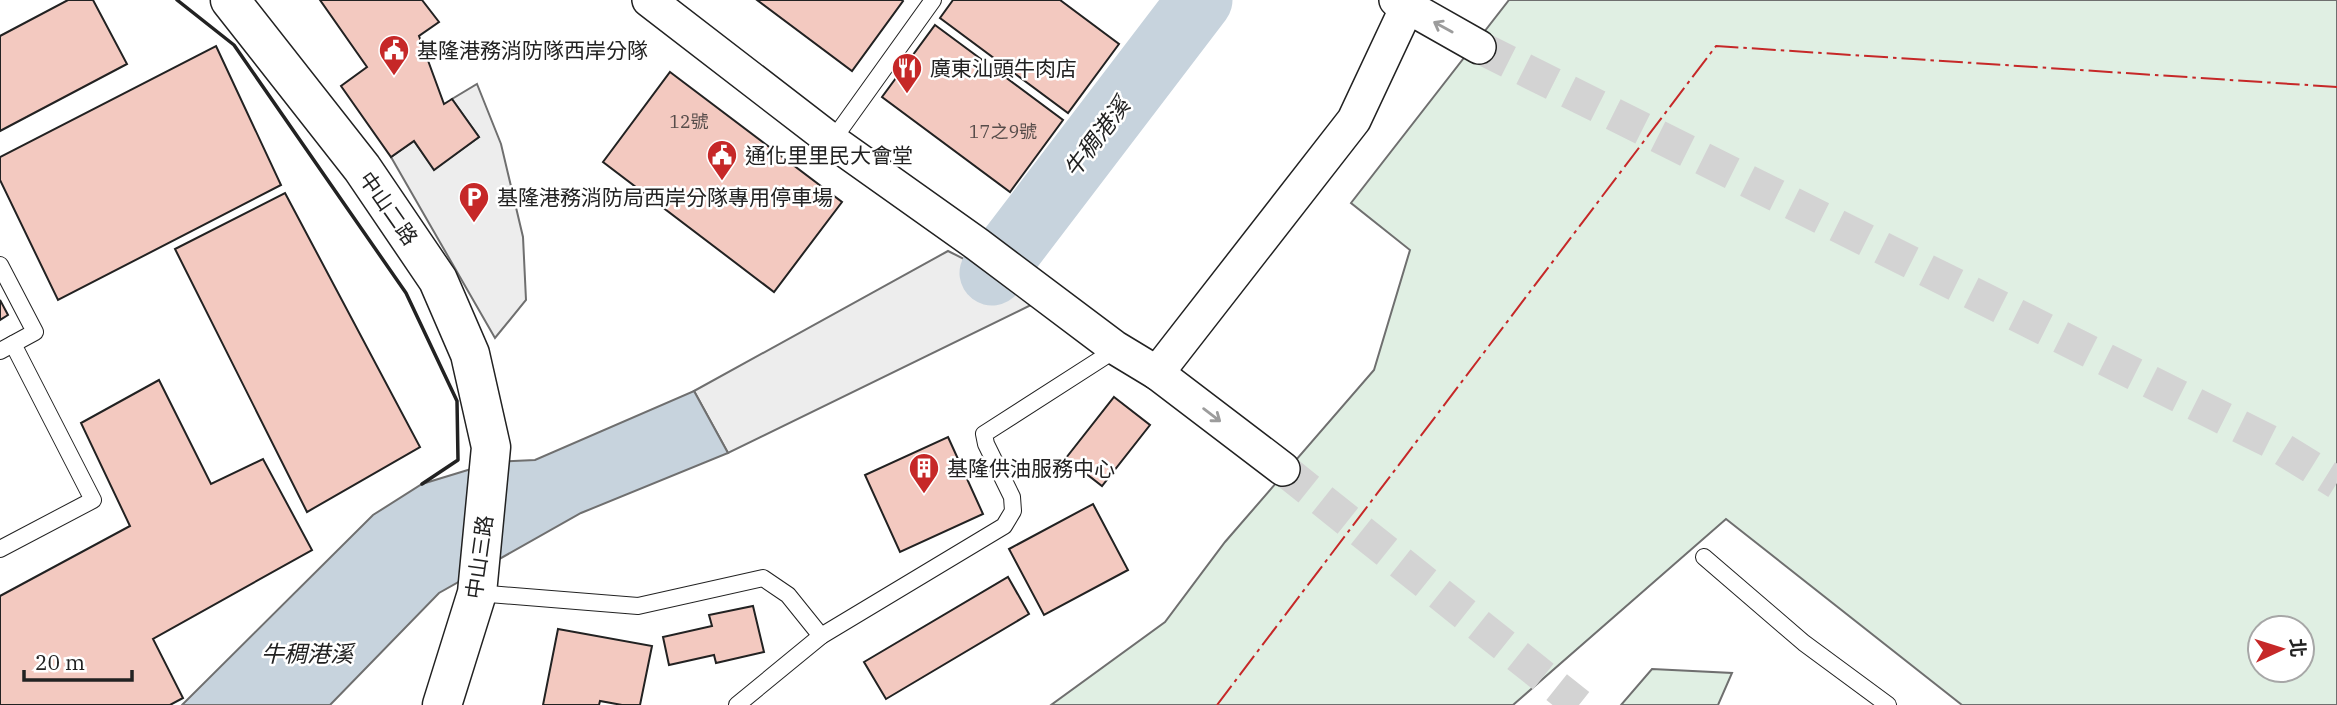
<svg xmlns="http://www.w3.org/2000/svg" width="2337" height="705" font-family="'IBM Plex Serif','Noto Sans TC',serif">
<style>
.green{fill:#e0efe3;stroke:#6f6f6f;stroke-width:2;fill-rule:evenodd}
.parking{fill:#ededed;stroke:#6f6f6f;stroke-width:2}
.water{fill:#c7d3dd;stroke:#6f6f6f;stroke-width:2}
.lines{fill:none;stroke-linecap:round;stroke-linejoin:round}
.river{stroke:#c7d3dd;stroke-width:65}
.building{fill:#f3c9c0;stroke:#222;stroke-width:2}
.street-tunnel{stroke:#d3d3d3;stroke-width:33;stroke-dasharray:33 17;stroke-linecap:butt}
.lane-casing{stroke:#222;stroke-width:18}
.street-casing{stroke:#222;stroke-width:36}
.secondary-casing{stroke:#222;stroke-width:41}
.lane{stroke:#fff;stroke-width:16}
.street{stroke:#fff;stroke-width:33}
.secondary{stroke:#fff;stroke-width:38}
.wall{stroke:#222;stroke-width:3.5}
.power{stroke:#c62828;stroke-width:2;stroke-dasharray:24 5 3.5 5;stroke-linecap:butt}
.oneway{stroke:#9c9c9c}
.labels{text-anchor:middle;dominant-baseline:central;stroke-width:5;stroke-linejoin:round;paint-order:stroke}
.number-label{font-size:18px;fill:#564c4a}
.poi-label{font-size:21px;fill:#222;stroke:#fff;text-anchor:start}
.street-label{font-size:21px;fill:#222;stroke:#fff}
.water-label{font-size:23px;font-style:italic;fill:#222;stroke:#fff}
</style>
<rect width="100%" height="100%" fill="#fff"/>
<g class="green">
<path d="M1509,0H2337V705H1962L1726,519L1513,705H1051L1165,622L1225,542L1374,370L1410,250L1351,203ZM2260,628H2302V670H2260Z"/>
<polygon points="1652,669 1732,673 1718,705 1621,705"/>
</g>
<g class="parking">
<polygon points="477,84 501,144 523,237 526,300 495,338 391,157 414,141 434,169 479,137 452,99"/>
<polygon points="948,251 992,273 1033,304 728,453 694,391"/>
</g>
<polygon class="water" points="694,391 728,453 581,513 439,593 330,705 182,705 373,515 422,484 494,462 535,460"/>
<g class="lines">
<polyline class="river" points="992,273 1200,0"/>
</g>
<g class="building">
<polygon points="68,0 93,0 127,64 0,131 0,36"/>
<polygon points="320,0 422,0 439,22 419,36 444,104 452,99 479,137 434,170 414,141 391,157 341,86 367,67"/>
<polygon points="757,0 902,0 903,1 852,71"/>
<polygon points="953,0 1060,0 1119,44 1068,113 940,18"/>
<polygon points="935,25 1063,120 1010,192 882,97"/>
<polygon points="216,46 281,185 58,300 0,180 0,157"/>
<polygon points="670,72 842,202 774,292 603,162"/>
<polygon points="285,193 420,447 307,512 175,249"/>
<polygon points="0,300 8,315 0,320"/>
<polygon points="159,380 211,484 263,459 312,550 153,639 183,698 170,705 0,705 0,596 130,526 81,423"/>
<polygon points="1114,397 1150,425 1102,486 1066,458"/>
<polygon points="948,437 983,514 900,552 865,475"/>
<polygon points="1093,504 1128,570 1044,615 1009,549"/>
<polygon points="1008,577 1029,614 886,699 864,662"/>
<polygon points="753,606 764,652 716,663 714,655 669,665 663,637 712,626 709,615"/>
<polygon points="558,629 652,646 640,705 622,705 600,701 599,705 543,705"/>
</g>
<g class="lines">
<g class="street-tunnel">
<polyline points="1479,47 2271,442 2337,483"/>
<polyline points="1283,469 1579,705"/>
</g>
<g class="lane-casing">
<g id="lane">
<polyline points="832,141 933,0"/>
<polyline points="0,265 35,332 0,351"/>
<polyline points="0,549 93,500 13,344"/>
<polyline points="1704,557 1804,643 1888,705"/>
<polyline points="477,593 638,606 763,578 788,595 821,636"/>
<polyline points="737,705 821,636 1004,526 1013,511 1012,497 986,444 984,434 1104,357 1114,347"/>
</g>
</g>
<g class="street-casing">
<g id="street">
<polyline points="649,0 832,141 977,244 1114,347 1157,373 1283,469"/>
<polyline points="1396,0 1479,47"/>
<polyline points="1157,373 1354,120 1407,7"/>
</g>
</g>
<g class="secondary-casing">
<polyline id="secondary" points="230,0 362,168 438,280 470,354 491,447 477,593 442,705"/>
</g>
<use href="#lane" class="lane"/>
<use href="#street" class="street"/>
<use href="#secondary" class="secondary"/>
<polyline class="wall" points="177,0 234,45 406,293 457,401 458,460 422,484"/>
<polyline class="power" points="1217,705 1716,46 2337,87"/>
</g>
<defs><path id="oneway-shaft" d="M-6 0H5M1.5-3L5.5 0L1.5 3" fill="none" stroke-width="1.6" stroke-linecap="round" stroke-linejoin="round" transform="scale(1.75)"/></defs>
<g class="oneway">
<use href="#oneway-shaft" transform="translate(1443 27) rotate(-151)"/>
<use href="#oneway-shaft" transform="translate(1212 415) rotate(37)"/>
</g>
<defs>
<g id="civic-pin" transform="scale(1.575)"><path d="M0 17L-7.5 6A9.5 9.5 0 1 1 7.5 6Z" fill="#c62828" stroke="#fff"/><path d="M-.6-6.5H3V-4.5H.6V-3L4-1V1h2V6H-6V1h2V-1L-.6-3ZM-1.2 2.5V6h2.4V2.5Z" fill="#fff"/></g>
<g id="restaurant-pin" transform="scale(1.575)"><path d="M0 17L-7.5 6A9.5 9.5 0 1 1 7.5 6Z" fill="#c62828" stroke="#fff"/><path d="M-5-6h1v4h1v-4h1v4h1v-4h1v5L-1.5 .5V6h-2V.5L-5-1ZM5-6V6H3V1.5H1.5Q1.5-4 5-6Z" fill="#fff"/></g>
<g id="parking-pin" transform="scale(1.575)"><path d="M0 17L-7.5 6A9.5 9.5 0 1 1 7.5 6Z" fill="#c62828" stroke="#fff"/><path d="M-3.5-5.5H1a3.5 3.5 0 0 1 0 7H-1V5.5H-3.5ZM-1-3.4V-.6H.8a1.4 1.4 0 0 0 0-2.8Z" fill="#fff"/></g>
<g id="building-pin" transform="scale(1.575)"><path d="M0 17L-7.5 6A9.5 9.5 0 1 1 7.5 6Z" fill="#c62828" stroke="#fff"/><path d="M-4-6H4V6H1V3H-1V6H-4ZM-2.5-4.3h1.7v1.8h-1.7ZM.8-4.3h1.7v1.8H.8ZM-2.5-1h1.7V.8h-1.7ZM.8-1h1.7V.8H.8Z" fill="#fff"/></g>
</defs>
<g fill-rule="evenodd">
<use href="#civic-pin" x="394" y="50"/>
<use href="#restaurant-pin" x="907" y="68"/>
<use href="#civic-pin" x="722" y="155"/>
<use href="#parking-pin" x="474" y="197"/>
<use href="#building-pin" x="924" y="468"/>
</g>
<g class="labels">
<g class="number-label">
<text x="689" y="121">12號</text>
<text x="1003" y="131">17之9號</text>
</g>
<g class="poi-label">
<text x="417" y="50">基隆港務消防隊西岸分隊</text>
<text x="930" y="68">廣東汕頭牛肉店</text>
<text x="745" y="155">通化里里民大會堂</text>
<text x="497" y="197">基隆港務消防局西岸分隊專用停車場</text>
<text x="947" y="468">基隆供油服務中心</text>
</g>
<g class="street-label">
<text transform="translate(389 208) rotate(55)">中山二路</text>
<text transform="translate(479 557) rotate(-82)">中山三路</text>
</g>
<g class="water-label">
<text transform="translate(1096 137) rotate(-53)">牛稠港溪</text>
<text x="307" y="653">牛稠港溪</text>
</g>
</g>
<g transform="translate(2281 649) rotate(86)"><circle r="33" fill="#ffffff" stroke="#a7a7a7" stroke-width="2"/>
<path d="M0-5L12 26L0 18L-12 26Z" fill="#c62828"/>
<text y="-10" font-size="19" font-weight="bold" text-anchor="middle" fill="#222222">北</text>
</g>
<path d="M24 670v10h108v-10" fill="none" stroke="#222222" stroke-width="3.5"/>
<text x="35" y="670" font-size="21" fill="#222222" stroke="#ffffff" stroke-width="5" paint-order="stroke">20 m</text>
</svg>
